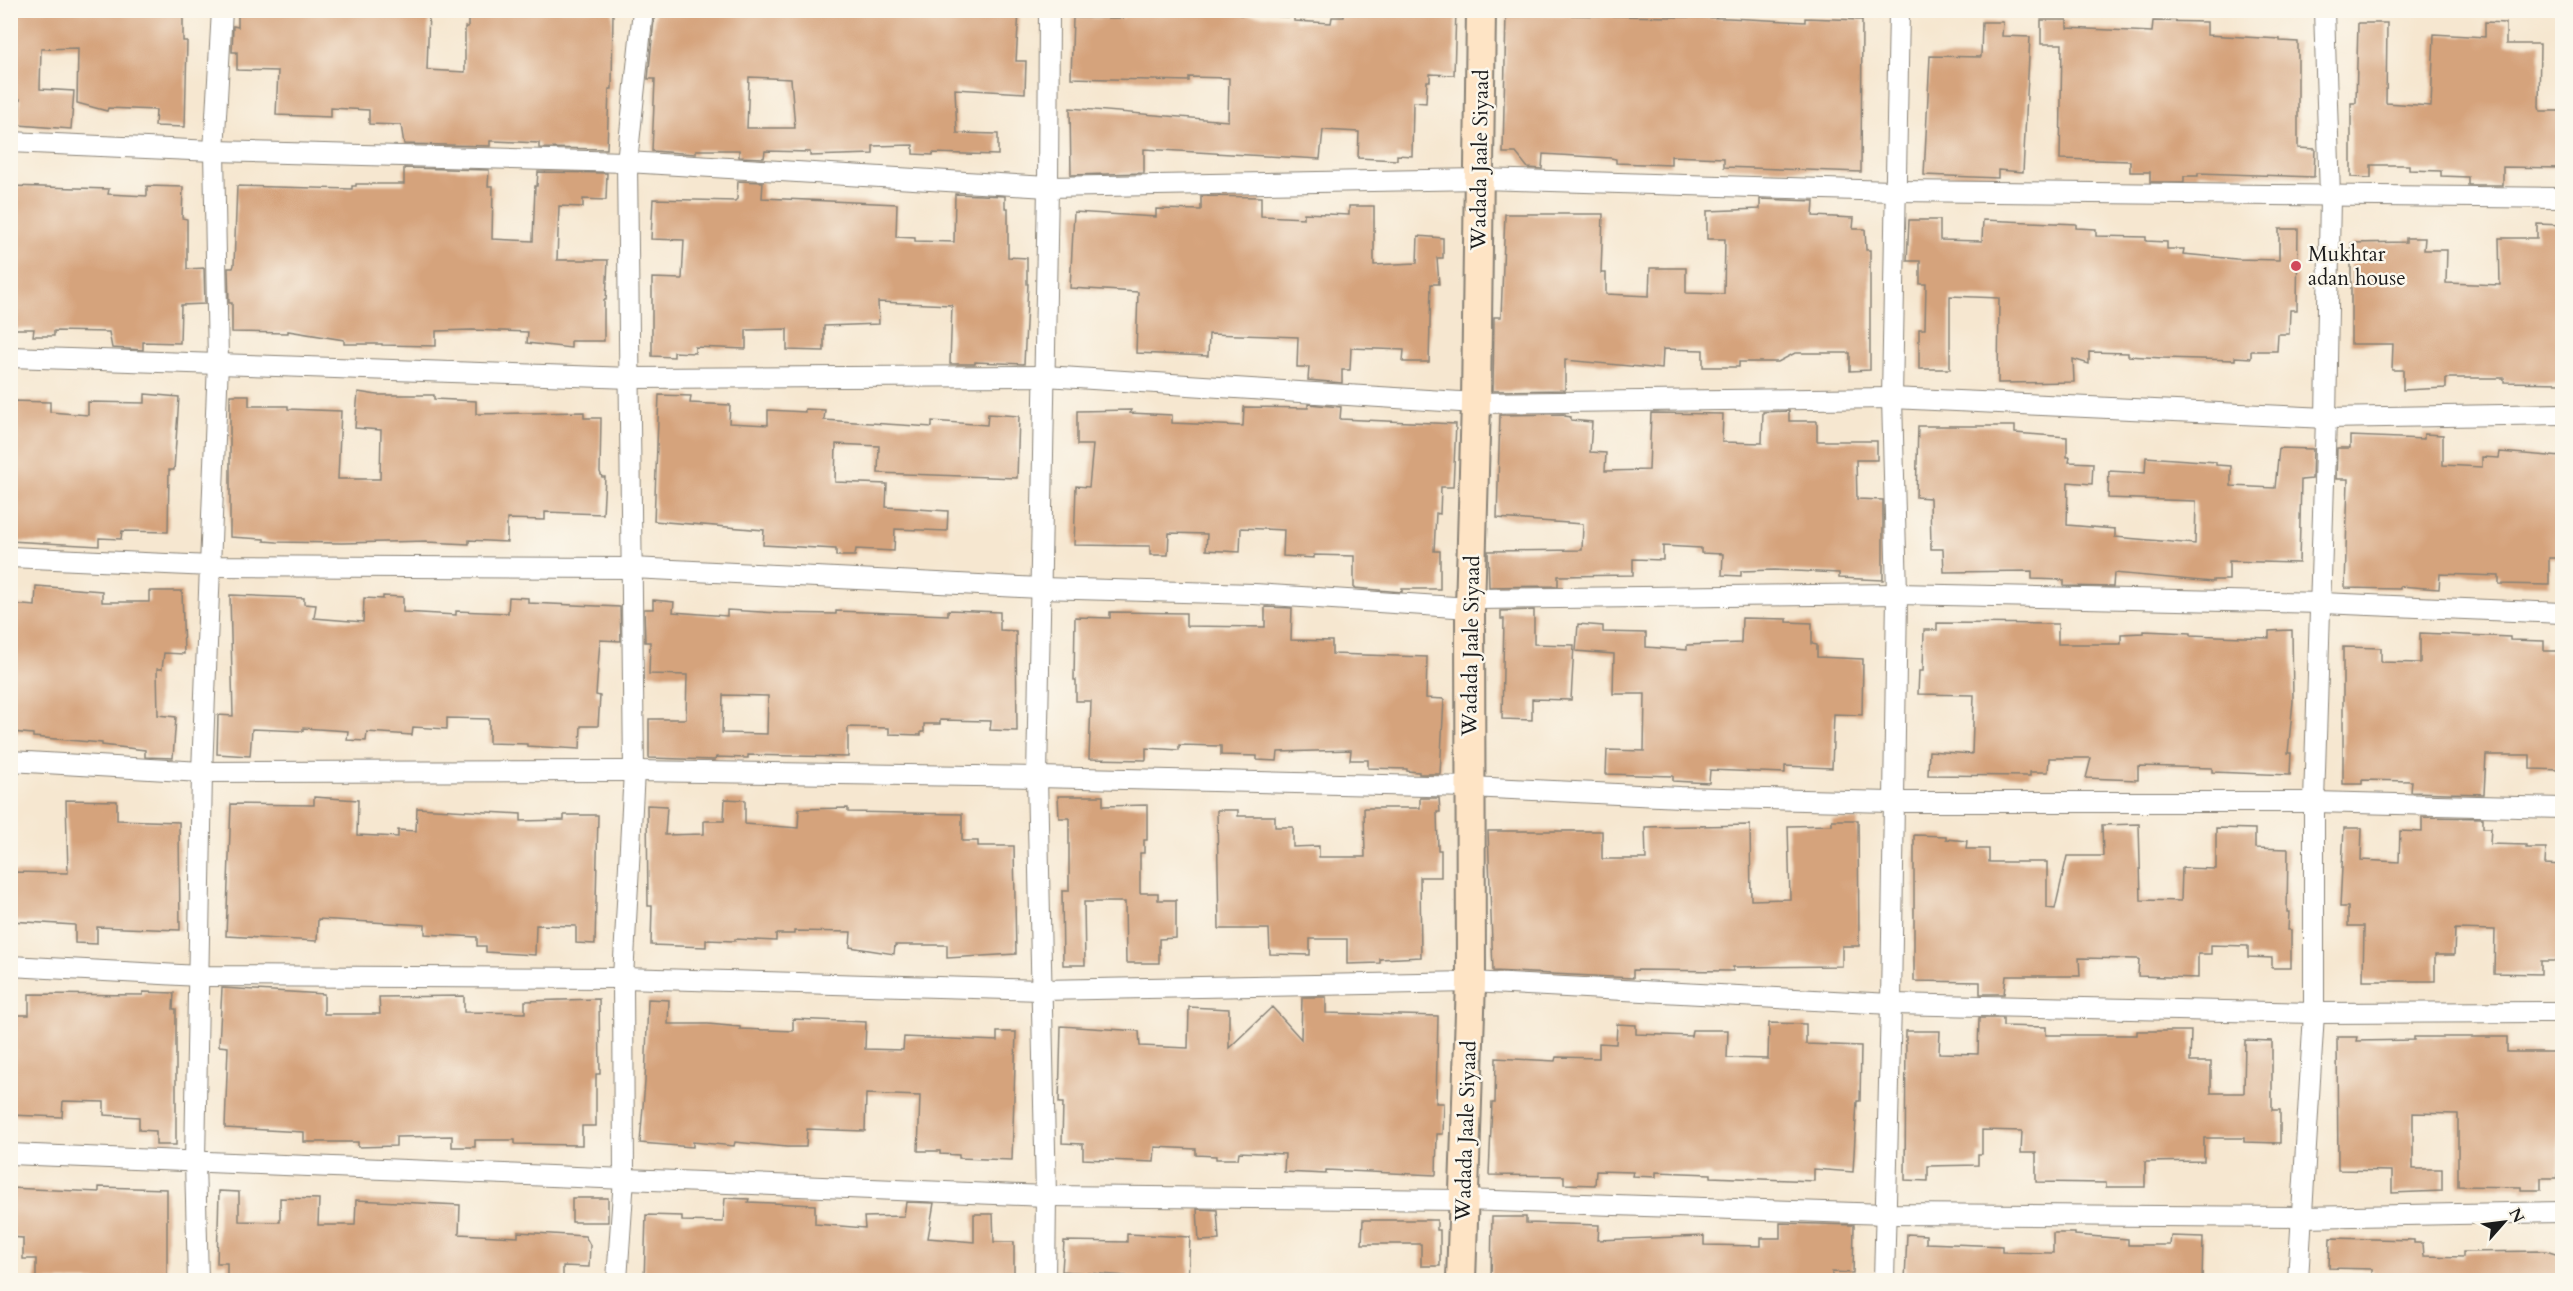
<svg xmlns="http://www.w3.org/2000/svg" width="2573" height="1291" font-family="Cardo,serif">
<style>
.building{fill:#d5a37b;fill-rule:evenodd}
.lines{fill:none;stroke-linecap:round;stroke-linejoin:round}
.street-casing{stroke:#898276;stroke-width:22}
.secondary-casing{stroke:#898276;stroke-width:32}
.street{stroke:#fff;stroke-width:20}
.secondary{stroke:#fee4c5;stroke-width:28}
.poi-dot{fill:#d1495b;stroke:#fbf7ec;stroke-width:2}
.labels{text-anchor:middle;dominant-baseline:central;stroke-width:5;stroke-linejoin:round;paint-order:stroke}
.street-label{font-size:21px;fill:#1c1c1c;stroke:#fbf7ec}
.poi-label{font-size:21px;fill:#1c1c1c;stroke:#fbf7ec;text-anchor:start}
</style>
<rect width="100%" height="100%" fill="#fbf7ec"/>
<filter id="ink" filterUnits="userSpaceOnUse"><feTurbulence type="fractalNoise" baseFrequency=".0167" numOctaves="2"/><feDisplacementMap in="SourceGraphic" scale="12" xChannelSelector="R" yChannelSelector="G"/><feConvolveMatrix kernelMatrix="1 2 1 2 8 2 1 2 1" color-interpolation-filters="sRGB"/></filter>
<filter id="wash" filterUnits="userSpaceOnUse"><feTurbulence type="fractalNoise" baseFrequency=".008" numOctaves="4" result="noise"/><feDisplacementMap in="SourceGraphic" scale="24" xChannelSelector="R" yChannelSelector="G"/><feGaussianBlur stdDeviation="1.35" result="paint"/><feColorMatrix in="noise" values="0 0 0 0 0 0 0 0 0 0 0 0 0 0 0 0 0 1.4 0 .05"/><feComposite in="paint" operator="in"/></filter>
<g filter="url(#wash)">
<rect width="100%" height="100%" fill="#f6e7d0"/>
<g id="blocks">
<g class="building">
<polygon points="10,10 183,10 183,41 187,41 185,127 155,126 156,110 108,108 107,111 77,103 78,48 41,49 40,89 74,91 71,129 19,125 20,99 10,99"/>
<polygon points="238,10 429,10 427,70 465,72 465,27 468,27 468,10 613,10 612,89 609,89 607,149 539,148 539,143 494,141 490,141 490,146 404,144 401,125 369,124 369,110 331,108 331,117 276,115 278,71 237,70 237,52 232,52 233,26 238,27"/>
<path d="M655,10H1019L1016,61H1026L1025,93L955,89L957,133L998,134V155L933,153V155L913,154V145L873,146V154L810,156V152L765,151L764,158L739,157V150H696V154L652,151L655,79H648ZM749,77L791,79L795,128H747Z"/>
<polygon points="1124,10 1155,13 1155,10 1240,10 1240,15 1294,17 1294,21 1331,23 1332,17 1344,17 1344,14 1383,14 1383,10 1456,10 1454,75 1430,74 1430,81 1427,81 1426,103 1413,102 1412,156 1397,155 1397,160 1358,158 1359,132 1323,130 1320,159 1144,149 1144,173 1071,175 1070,108 1228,121 1229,78 1189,77 1189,81 1071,78 1073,18 1123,18"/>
<polygon points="1506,14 1729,18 1805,22 1805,18 1862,20 1861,172 1724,167 1724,158 1671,156 1671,165 1616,163 1616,159 1611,158 1543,154 1542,169 1528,168 1516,153 1503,153"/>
<polygon points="2041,20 2067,20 2067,28 2152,32 2153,21 2207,22 2207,35 2280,39 2280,41 2298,42 2298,148 2315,149 2314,177 2198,173 2198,176 2184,176 2184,182 2150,182 2150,172 2130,172 2130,161 2060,159 2062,44 2041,44"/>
<polygon points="1982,22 2003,22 2002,36 2030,37 2023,172 1998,170 1998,178 1924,175 1930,56 1981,57"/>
<polygon points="2485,22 2506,23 2506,44 2540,44 2539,107 2540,111 2562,111 2562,168 2503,167 2503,185 2468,185 2468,177 2441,176 2441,171 2409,170 2409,165 2371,165 2371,178 2351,177 2351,103 2356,103 2358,23 2387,23 2386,103 2431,106 2434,34 2485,37"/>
<polygon points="404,168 489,170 488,186 493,186 492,239 533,241 535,186 537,186 538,172 607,173 606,200 583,199 583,207 559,206 557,260 608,260 606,300 604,300 604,341 571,341 571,348 527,343 528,332 473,330 436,331 436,346 382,345 382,344 344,344 344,340 288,331 288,333 232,332 232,303 229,303 228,268 233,268 234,265 237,186 352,189 352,186 356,186 356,184 404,184"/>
<polygon points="738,181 763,182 762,198 897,204 896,237 915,238 915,241 954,242 955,194 1005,196 1005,208 1008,208 1008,257 1027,258 1027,284 1028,284 1024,364 975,362 975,364 950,364 952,305 878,302 879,324 824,326 824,351 787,350 787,329 746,330 746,349 695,347 695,353 674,352 674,357 652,356 652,278 682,279 684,240 651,239 653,199 735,201 737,199"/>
<polygon points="10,186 109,189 108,194 147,196 147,186 183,187 182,218 187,219 187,269 204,268 205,304 181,305 180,343 143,342 143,350 112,348 109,332 54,331 54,336 33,336 34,329 10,329"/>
<polygon points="1201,196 1261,197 1261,216 1304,218 1304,213 1349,215 1349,206 1374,206 1374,265 1417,263 1418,236 1443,238 1443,258 1437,258 1439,284 1431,284 1429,362 1403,362 1404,350 1351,348 1350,370 1342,370 1342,383 1308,380 1309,367 1297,367 1298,337 1209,334 1208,356 1136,353 1138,292 1070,288 1074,212 1156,217 1156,209 1201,210"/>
<polygon points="1760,199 1814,201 1813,216 1854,218 1853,229 1865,229 1866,250 1870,250 1870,370 1850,371 1850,353 1795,353 1778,362 1739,362 1739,367 1703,367 1703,350 1663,349 1662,369 1565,360 1565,390 1493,391 1494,317 1501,317 1505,214 1603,214 1601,273 1606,273 1606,294 1649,296 1650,268 1686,268 1686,293 1724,294 1725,239 1707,239 1707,211 1760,209"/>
<polygon points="1909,220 1940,220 1940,240 1982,241 1983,220 2076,224 2076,228 2096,229 2096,236 2146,237 2146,241 2167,242 2167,249 2184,249 2183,254 2236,259 2279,260 2279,229 2298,229 2297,310 2290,310 2289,334 2278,334 2277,351 2251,351 2251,358 2235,357 2235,360 2163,358 2128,356 2128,353 2089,352 2089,364 2073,359 2074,382 1998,383 1999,298 1950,296 1950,369 1919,369 1919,329 1925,329 1926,284 1920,284 1920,261 1907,261"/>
<polygon points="2537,224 2562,225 2562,383 2504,382 2504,378 2446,378 2446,388 2403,390 2403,370 2392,370 2393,344 2351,344 2351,243 2406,242 2406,238 2425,238 2424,250 2447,250 2446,283 2500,285 2499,238 2537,238"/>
<polygon points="358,392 377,395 434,395 434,399 476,401 476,414 584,412 584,418 601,418 600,472 602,477 605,477 603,514 545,512 545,520 507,519 507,542 469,540 469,544 427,542 427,541 342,543 277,542 264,541 264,539 230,537 230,395 249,395 249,406 288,406 288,409 341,411 338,479 380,479 381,430 355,428"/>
<polygon points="145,394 179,397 174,470 169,470 168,532 122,531 121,539 99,538 99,546 10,541 10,401 50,402 50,412 88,415 88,402 145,403"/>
<polygon points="659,395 691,396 690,403 730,405 729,423 768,425 768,410 805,412 805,409 825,410 824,420 932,427 932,421 987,425 988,414 1019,416 1017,478 878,473 879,446 836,444 835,482 887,484 886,507 948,511 947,531 895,529 894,551 856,549 855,556 836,556 836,549 763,545 764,530 654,521"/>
<polygon points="1308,404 1341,407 1340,419 1456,424 1453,487 1441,487 1440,514 1436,513 1434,551 1440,551 1440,589 1402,589 1402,592 1354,588 1354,556 1314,555 1314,558 1283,556 1284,530 1241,528 1240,552 1206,550 1207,534 1169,533 1168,555 1150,555 1150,546 1074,545 1076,486 1089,487 1093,445 1077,445 1077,411 1131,410 1130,413 1172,415 1172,423 1243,426 1244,407 1308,408"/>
<polygon points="1789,411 1789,421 1817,421 1817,441 1877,441 1877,460 1856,460 1857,499 1883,500 1883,580 1839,578 1839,573 1774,570 1741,571 1741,576 1722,575 1723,554 1701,553 1701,548 1663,546 1663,560 1633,559 1633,575 1558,576 1558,586 1489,587 1488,551 1582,550 1583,524 1497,518 1500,415 1565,414 1565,416 1571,417 1571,420 1592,422 1590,452 1606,453 1605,471 1649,470 1651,413 1723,414 1722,442 1762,443 1763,412"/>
<polygon points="1918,426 2015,426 2015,433 2067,437 2067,457 2070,457 2069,462 2093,463 2092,484 2068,482 2067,525 2115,529 2115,537 2195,544 2196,501 2108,498 2109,471 2145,473 2146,457 2216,462 2216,465 2231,466 2231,486 2275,488 2279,448 2313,449 2312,479 2301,480 2299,563 2229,561 2229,580 2213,580 2213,582 2114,573 2113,587 2064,586 2064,580 2032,579 2032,571 1944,572 1943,549 1931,549 1930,498 1916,497"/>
<polygon points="2424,434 2443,435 2443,465 2482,467 2482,457 2499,458 2500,452 2562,457 2562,558 2549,558 2549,585 2499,584 2499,576 2440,574 2439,589 2400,586 2400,589 2345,588 2348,479 2336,479 2337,448 2350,448 2350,436 2424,439"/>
<polygon points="36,586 102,591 102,602 149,602 149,591 182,591 184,654 164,653 162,669 157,669 158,715 176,717 173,758 145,757 145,750 102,745 102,743 33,737 33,734 12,732 13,726 10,726 10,604 35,606"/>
<polygon points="230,595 304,598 304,604 316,605 314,618 363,622 364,598 383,599 383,596 403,597 403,612 456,615 456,611 508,613 509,597 528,598 528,603 620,607 621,641 600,640 596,695 600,696 598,726 581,726 580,749 527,746 527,744 489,743 489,719 447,718 447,729 413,727 412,735 367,732 366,741 347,740 348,731 303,728 303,731 252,729 250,756 217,754 218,715 233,716"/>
<path d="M653,600L674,602L673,612L727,616V610L778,613L836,614V611L948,615V610L1000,612V630L1016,631L1017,731L990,730L991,721L940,720V724H924V732H921V735L889,734V728L848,727V757L748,755V758L716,757L715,760L649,758V719H686L687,675L649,674L650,642H645L644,609H653ZM723,695L768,696L767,734L722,733Z"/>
<polygon points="1265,607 1292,608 1291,640 1332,641 1332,654 1427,657 1426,698 1444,699 1440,774 1419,774 1419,772 1407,771 1407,769 1368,768 1368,760 1350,760 1351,750 1278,752 1277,761 1257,760 1257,756 1221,755 1221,746 1179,745 1179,750 1146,748 1146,760 1089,759 1091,701 1076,701 1076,680 1074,680 1075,617 1110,618 1110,612 1186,613 1186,626 1265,627"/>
<polygon points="1534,610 1534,644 1574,645 1571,700 1532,699 1532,720 1502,719 1504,619 1501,619 1501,611"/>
<polygon points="1742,618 1787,619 1787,622 1812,623 1812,644 1817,645 1817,657 1863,659 1862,715 1834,714 1832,768 1785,766 1785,773 1710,770 1709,783 1673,781 1673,776 1606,774 1607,750 1644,751 1645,694 1613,694 1614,654 1576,651 1578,624 1603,626 1603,632 1646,633 1646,647 1687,650 1687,645 1741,643"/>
<polygon points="1937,623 2058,624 2058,644 2121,644 2121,634 2143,633 2143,631 2191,633 2191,635 2269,638 2269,631 2292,630 2293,701 2288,753 2291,753 2290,775 2212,772 2212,768 2138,766 2138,780 2086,778 2091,758 2049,758 2048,772 2030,772 2030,776 1928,775 1929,751 1972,754 1974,695 1918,694 1919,671 1923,671 1924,630 1937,630"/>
<polygon points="2420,633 2510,637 2510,640 2544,641 2544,651 2562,651 2562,770 2530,769 2530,755 2486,755 2484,794 2411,792 2412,781 2362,780 2362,784 2343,784 2343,647 2381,648 2381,662 2420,663"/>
<polygon points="1058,796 1103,796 1103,806 1147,805 1147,840 1144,840 1144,853 1140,853 1140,893 1158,893 1158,900 1176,900 1176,938 1159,939 1159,963 1126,963 1125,902 1084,902 1085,965 1063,965 1062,891 1069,891 1069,818 1059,818"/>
<polygon points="314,797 358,800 357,835 398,837 398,830 416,831 417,808 521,814 521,821 564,820 564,815 598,815 595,944 576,943 576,926 536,925 535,955 486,952 486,946 477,946 477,937 425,934 425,925 318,919 317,941 226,936 231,804 314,805"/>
<polygon points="1420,798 1439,798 1440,812 1437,812 1438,850 1441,850 1441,877 1420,877 1421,957 1380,959 1380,963 1347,964 1347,939 1310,939 1310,955 1270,954 1269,929 1219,929 1217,810 1238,810 1238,816 1275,816 1275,827 1293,827 1293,847 1319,846 1319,857 1365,857 1364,808 1420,808"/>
<polygon points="725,799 745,800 745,824 798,828 799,809 848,808 848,812 962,814 962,841 978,841 978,846 1014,846 1016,954 947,958 947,945 895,945 894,954 850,947 851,932 794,931 794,934 776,934 776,941 735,939 735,941 706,940 706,947 651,945 652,906 648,906 647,805 667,806 665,835 704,834 704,821 724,821"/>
<polygon points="66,800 117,801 117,820 179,822 180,930 97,927 97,944 75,943 75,925 10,921 10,872 68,873"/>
<polygon points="2422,817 2483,818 2483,828 2491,828 2490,844 2526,845 2526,848 2546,848 2545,864 2562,865 2562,961 2541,961 2541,974 2494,973 2495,930 2455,929 2454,955 2435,955 2435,981 2363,981 2364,926 2348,926 2348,907 2340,907 2344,828 2362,828 2361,860 2399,862 2400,831 2422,832"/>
<polygon points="1832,820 1858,820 1859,946 1842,946 1842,966 1733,967 1733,971 1633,970 1633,978 1493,971 1488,831 1602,831 1602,859 1646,859 1645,827 1750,825 1751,900 1790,899 1788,826 1832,825"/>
<polygon points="2139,824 2141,900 2181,901 2182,868 2216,869 2216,828 2255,829 2255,848 2288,849 2287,912 2289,912 2288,930 2291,930 2291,968 2272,968 2272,958 2248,957 2248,946 2211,945 2211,954 2198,954 2198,978 2138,976 2139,959 2079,958 2080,976 2006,976 2004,994 1980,994 1980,982 1914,981 1914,835 1946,836 1946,839 1967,841 1966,849 1989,849 1989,862 2047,862 2047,908 2055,909 2067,856 2103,856 2102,825"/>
<polygon points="222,988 324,994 324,1014 380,1014 379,997 464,996 464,1012 525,1013 525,1001 599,999 600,1074 596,1074 596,1126 582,1126 582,1145 515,1144 515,1140 475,1140 475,1147 452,1147 452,1136 396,1137 396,1146 358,1147 358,1142 304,1142 304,1132 225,1128 228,1047 219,1046"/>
<polygon points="143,992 174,993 173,1009 176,1009 176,1145 156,1145 156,1131 139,1130 139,1117 104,1115 104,1102 63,1101 62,1117 10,1115 11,1015 29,1015 29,994 143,995"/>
<polygon points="1302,997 1326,997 1326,1013 1438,1016 1436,1103 1444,1103 1443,1134 1437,1134 1436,1175 1326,1170 1326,1174 1284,1172 1285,1154 1239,1152 1238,1159 1216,1159 1216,1156 1196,1155 1196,1149 1155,1147 1154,1162 1083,1159 1083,1144 1062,1143 1063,1103 1059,1103 1061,1026 1139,1031 1140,1046 1188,1048 1189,1007 1229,1009 1229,1048 1272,1007 1301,1039"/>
<polygon points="648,999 669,1000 668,1024 708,1024 740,1027 740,1029 793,1031 793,1019 866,1022 865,1049 903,1050 904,1037 997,1041 997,1032 1016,1032 1012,1160 959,1158 959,1155 940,1154 940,1151 918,1151 920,1096 866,1094 865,1131 807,1129 806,1147 787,1147 735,1142 734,1146 693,1142 693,1147 640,1143 645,1082"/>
<polygon points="1979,1018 2003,1018 2003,1026 2046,1027 2046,1035 2137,1035 2137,1031 2191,1031 2190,1062 2211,1062 2211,1093 2244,1093 2245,1040 2272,1041 2272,1110 2280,1110 2280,1143 2244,1142 2244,1138 2204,1138 2204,1161 2145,1162 2145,1187 2106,1187 2106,1183 2036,1182 2036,1153 2021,1153 2022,1131 1982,1130 1982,1154 1978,1154 1978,1165 1928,1166 1928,1181 1905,1180 1906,1031 1940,1031 1939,1053 1978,1054"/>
<polygon points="1769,1023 1806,1024 1806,1044 1861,1046 1860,1101 1857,1101 1853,1172 1814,1169 1814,1181 1711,1177 1711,1174 1656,1172 1656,1177 1632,1176 1633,1172 1596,1171 1595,1185 1564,1184 1564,1176 1489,1175 1492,1103 1495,1103 1496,1058 1555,1061 1556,1057 1599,1058 1599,1043 1616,1044 1617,1024 1636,1025 1636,1034 1691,1036 1692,1030 1728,1030 1727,1058 1768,1059"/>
<polygon points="2337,1037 2358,1037 2357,1041 2414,1040 2414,1037 2507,1037 2507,1052 2562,1052 2562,1117 2560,1117 2558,1178 2541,1178 2541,1190 2521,1190 2521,1187 2458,1186 2458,1114 2413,1113 2413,1169 2442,1169 2442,1191 2392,1193 2392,1171 2338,1170"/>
<polygon points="99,1187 167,1189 167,1281 36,1281 36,1259 23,1259 23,1238 10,1237 10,1188 99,1192"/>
<polygon points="219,1191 239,1192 239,1221 280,1222 280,1198 319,1199 318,1225 355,1225 356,1200 460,1205 459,1234 518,1237 518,1232 585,1236 590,1245 589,1267 563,1266 563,1281 227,1281 227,1263 217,1263"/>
<rect x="572" y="1198" width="36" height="24"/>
<polygon points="725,1198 749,1199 748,1202 815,1205 815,1224 865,1228 864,1217 904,1216 906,1202 934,1203 928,1238 974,1242 974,1214 993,1214 994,1242 1014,1242 1014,1281 644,1281 646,1215 682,1216 682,1221 723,1222"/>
<polygon points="1197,1209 1217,1210 1219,1240 1199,1241"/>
<polygon points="1492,1217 1526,1217 1526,1223 1599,1225 1598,1240 1704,1236 1704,1245 1761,1246 1761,1238 1780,1238 1780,1223 1854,1225 1853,1273 1832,1272 1832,1281 1491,1281"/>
<polygon points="1363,1220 1437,1220 1437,1230 1440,1230 1440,1266 1421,1266 1421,1244 1362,1244"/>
<polygon points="2053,1233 2075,1233 2075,1235 2128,1239 2128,1245 2170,1245 2171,1236 2203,1237 2202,1281 2129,1281 2129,1277 2088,1275 2088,1281 1905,1281 1907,1234 1926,1235 1926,1243 2002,1246 2002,1252 2053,1253"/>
<polygon points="1127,1234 1190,1237 1188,1281 1126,1281 1126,1276 1062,1271 1064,1241 1127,1242"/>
<polygon points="2330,1238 2414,1240 2414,1243 2423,1243 2424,1256 2463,1257 2463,1252 2546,1251 2562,1256 2562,1281 2372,1279 2372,1269 2329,1268"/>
</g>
</g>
</g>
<g filter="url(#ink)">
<use href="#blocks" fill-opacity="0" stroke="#898276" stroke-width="1.5"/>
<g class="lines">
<g class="street-casing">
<g id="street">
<polyline points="10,142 214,151 627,162 1048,187 1480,179 1894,191 2562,198"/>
<polyline points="10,357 631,378 1045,376 1476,403 1892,398 2326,418 2562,414"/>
<polyline points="10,557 211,566 632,568 1041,588 1254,594 1470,608 1479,599 1897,594 2321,603 2562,613"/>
<polyline points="10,761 202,772 634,771 1037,777 1470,787 1680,797 1892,802 2314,802 2562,808"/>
<polyline points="10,966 199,976 623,978 1042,990 1471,982 1891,1004 2314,1013 2562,1012"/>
<polyline points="10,1154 1046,1196 1463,1200 1886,1214 2301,1217 2562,1212"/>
<polyline points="198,1280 195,1161 202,772 218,362 214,151 222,10"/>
<polyline points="617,1280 624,1178 623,978 634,771 627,162 643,10"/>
<polyline points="1045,1280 1046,1196 1037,777 1048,187 1049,10"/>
<polyline points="1884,1280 1891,1004 1897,594 1892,398 1899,10"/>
<polyline points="2298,1280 2314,1013 2314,802 2326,418 2330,196 2324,10"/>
</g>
</g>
<g class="secondary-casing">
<polyline id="secondary" points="1461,1280 1471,982 1470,608 1476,403 1481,10"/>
</g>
<use href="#street" class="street"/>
<use href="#secondary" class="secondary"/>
</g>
</g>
<circle class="poi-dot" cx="2296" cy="266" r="6"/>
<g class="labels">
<g class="street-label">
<text transform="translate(1480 160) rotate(-89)">Wadada Jaale Siyaad</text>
<text transform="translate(1471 646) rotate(-89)">Wadada Jaale Siyaad</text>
<text transform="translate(1466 1131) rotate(-88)">Wadada Jaale Siyaad</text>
</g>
<g class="poi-label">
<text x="2308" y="254">Mukhtar<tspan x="2308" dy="24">adan house</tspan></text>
</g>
</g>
<rect width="2573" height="1291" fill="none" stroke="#fbf7ec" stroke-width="36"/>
<g transform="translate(2504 1222) rotate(62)" stroke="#fbf7ec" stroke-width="4.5" paint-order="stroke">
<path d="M0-4.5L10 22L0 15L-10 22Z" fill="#1c1c1c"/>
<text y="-9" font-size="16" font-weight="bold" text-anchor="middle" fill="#1c1c1c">N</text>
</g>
</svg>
